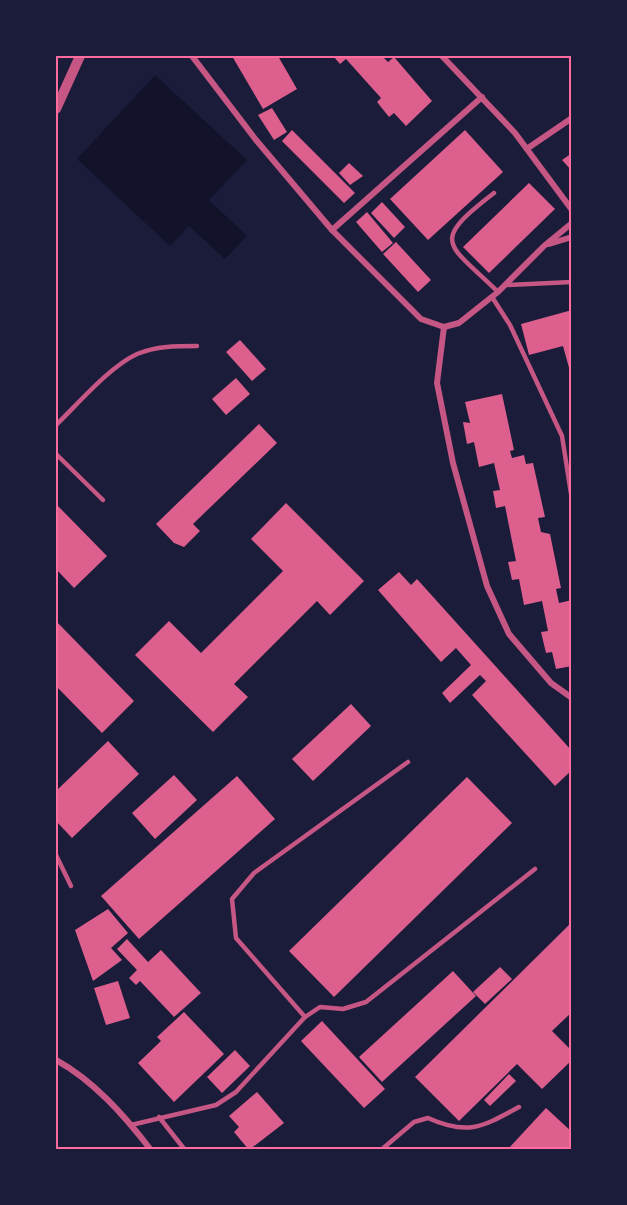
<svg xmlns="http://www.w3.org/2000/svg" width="627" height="1205" font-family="'Nunito Sans',sans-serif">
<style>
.water{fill:#12122b}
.building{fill:#dd5f8e}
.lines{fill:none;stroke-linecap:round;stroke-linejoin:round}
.service{stroke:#c65784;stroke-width:4.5}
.minor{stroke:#c65784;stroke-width:6}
.tertiary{stroke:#c65784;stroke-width:10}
.neatline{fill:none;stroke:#ff6b9d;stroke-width:2}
</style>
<rect width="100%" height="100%" fill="#1b1b3a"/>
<polygon class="water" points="155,75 247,160 209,200 247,236 225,259 189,226 170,246 77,159"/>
<g class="building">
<polygon points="232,56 278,56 297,89 263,109"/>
<polygon points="333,56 382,56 388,62 394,57 432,101 406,126 394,113 389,117 377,102 381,98 346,59 340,64"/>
<polygon points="272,108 287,132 274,140 258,115"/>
<polygon points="292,130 355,193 344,203 282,141"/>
<polygon points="465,130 503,172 428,240 390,199"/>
<polygon points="572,153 572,171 562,160"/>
<polygon points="349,163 363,176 350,185 339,173"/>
<polygon points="529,183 555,209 489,273 463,247"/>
<polygon points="382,202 405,227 394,238 371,213"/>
<polygon points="367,212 393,243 382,252 356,222"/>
<polygon points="396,242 431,280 418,292 383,254"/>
<polygon points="572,310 572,375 571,375 563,346 529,355 521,324"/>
<polygon points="240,340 266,369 252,381 226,352"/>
<polygon points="236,378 250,394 226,415 212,399"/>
<polygon points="502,394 514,450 510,451 512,458 524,455 526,464 533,463 545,517 538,518 541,532 550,534 561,588 556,589 559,603 572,600 572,666 556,669 552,652 546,653 541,632 548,631 542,601 524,605 519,579 512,580 508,562 516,561 505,506 496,508 493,491 500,490 494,463 479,467 474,442 467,444 463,422 470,423 465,402"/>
<polygon points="259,424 277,443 193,524 200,531 184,547 174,543 156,524"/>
<polygon points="286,503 364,581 330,615 317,601 234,684 248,697 213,732 135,655 169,621 201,653 283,571 251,539"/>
<polygon points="56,504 107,556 74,588 56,569"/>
<polygon points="399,572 411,585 417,579 572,751 572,770 555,786 472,695 486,681 480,675 450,703 442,693 471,665 456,648 441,662 378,590"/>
<polygon points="56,621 134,701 102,733 56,686"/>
<polygon points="351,704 371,726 313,781 292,759"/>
<polygon points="108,741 139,774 72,838 56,821 56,791"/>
<polygon points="174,775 197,800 155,839 132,813"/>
<polygon points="237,776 275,819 139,939 101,896"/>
<polygon points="467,777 512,823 334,997 289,951"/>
<polygon points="108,909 128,933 111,948 122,960 93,981 75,930"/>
<polygon points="572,922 572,1012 552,1031 572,1051 572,1060 542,1089 517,1064 459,1121 415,1077"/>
<polygon points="127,939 148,962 161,950 201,993 174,1017 140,981 136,985 129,978 137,970 117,949"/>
<polygon points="500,967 512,979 485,1004 473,992"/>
<polygon points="453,971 476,996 382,1082 359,1057"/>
<polygon points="118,981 130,1018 106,1025 94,988"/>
<polygon points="184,1012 224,1054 174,1102 138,1063 161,1041 157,1037"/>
<polygon points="322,1021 385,1089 364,1108 301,1041"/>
<polygon points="235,1050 250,1066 222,1093 207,1077"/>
<polygon points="509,1074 516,1081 490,1106 484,1100"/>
<polygon points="257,1092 284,1123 249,1150 234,1132 239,1127 229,1116"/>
<polygon points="546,1108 572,1132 572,1150 507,1150"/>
</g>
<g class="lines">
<g class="service">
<path d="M494,193C429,243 447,242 498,292"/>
<polyline points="506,285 572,282"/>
<polyline points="492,297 510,325 562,436 572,500"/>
<path d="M56,425C78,404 109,367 137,354C156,346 177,346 197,346"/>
<polyline points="56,454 103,500"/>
<polyline points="56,855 71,886"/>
<polyline points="305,1017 236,938 232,899 254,873 408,762"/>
<polyline points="159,1117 185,1150"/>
<polyline points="131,1125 216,1105 236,1092 305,1017 320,1007 343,1009 366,1002 535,869"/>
<path d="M381,1150L414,1122L428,1118C468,1136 482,1127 519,1107"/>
</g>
<g class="minor">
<polyline points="192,56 256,140 332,230 421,319 444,327 459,323 498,292 544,246 572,223"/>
<polyline points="442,56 515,133 572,210"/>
<polyline points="528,148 572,118"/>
<polyline points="332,230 482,97"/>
<polyline points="549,244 572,237"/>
<polyline points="444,327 437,383 453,463 487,586 509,634 551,683 572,698"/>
<path d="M56,1060C94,1081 124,1115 151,1150"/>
</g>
<polyline class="tertiary" points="56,109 80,56"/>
</g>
<rect width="627" height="1205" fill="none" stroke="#1b1b3a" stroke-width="114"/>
<rect x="57" y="57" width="513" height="1091" class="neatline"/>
</svg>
